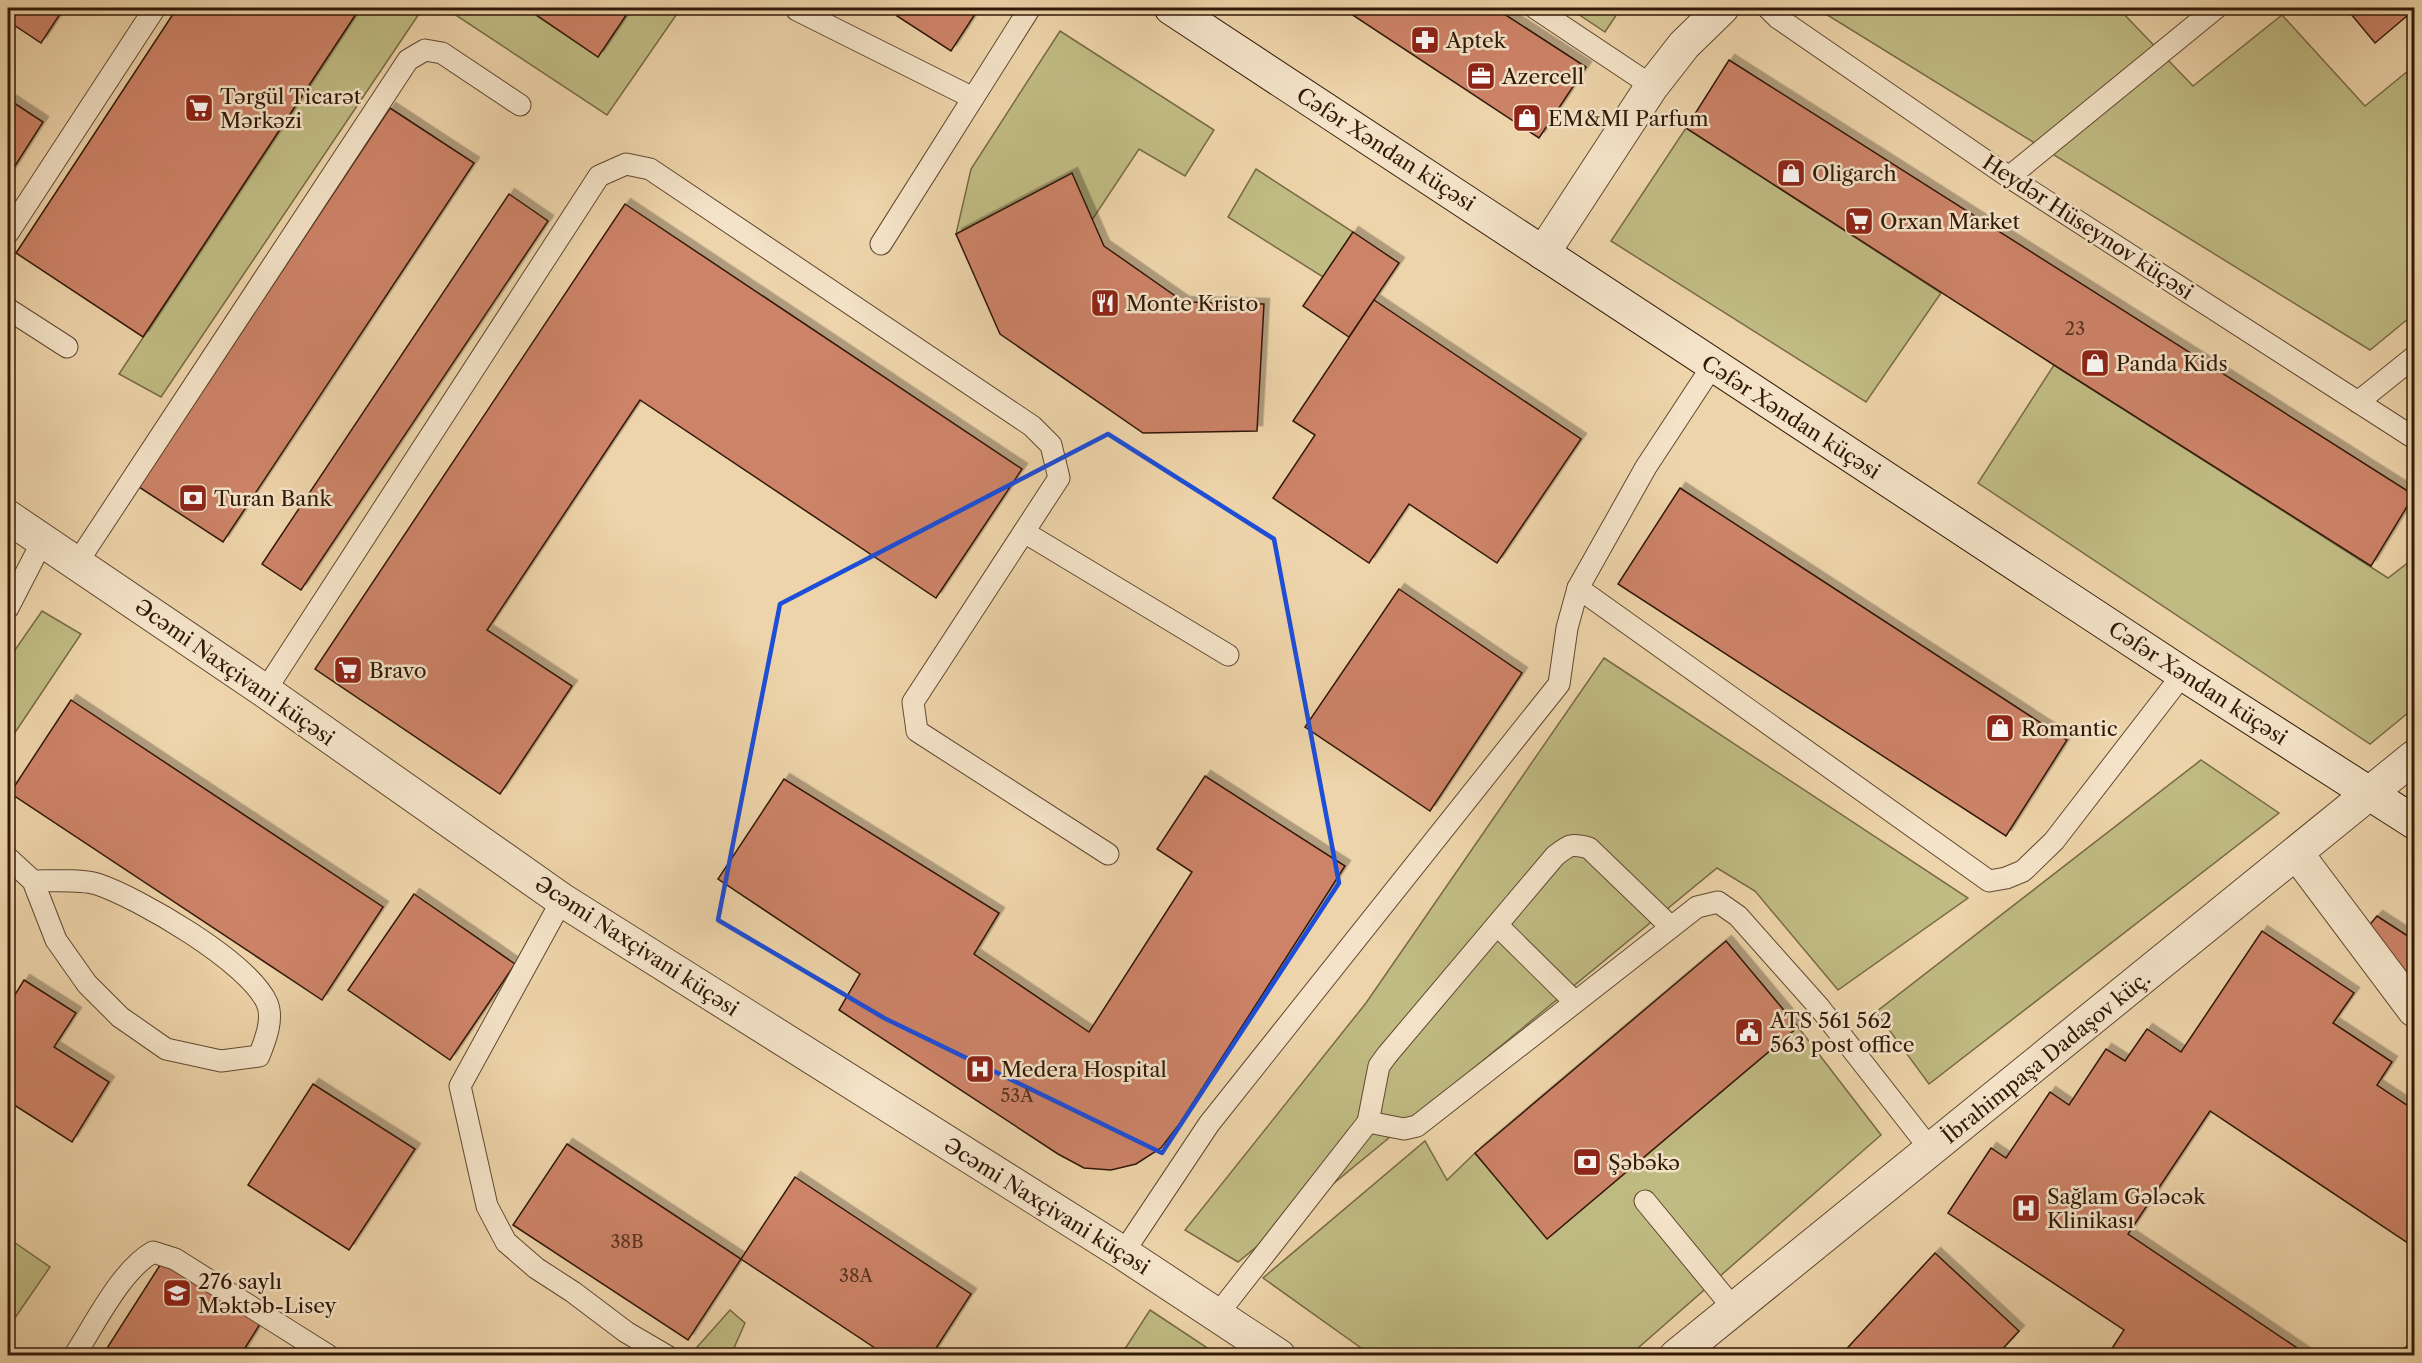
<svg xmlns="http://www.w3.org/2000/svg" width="2422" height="1363" font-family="'Libre Caslon Text',serif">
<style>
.green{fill:#c0bb83;stroke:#786a45;stroke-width:1.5}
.building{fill:#cd8368;stroke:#311907;stroke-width:1.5;filter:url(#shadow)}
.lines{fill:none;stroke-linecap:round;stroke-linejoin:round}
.service-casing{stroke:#604830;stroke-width:23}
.minor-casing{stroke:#604830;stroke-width:35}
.tertiary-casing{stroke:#604830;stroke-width:35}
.secondary-casing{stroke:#311907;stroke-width:35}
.service{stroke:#f4e3c8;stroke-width:21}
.minor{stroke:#f4e3c8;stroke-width:33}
.tertiary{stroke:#f4e3c8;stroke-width:33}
.secondary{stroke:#f4e3c8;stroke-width:33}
.marked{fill:none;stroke:#1d4ed8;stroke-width:4.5;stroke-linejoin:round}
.labels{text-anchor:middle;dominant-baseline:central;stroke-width:5;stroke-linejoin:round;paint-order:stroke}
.number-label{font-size:18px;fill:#58341f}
.poi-label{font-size:21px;fill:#311907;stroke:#f4e3c8;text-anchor:start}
.street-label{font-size:21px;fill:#311907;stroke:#f4e3c8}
</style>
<defs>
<filter id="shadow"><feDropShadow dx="5.5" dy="-5.5" stdDeviation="0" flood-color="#0004"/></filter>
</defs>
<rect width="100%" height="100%" fill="#eed4aa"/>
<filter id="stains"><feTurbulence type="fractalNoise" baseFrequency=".00333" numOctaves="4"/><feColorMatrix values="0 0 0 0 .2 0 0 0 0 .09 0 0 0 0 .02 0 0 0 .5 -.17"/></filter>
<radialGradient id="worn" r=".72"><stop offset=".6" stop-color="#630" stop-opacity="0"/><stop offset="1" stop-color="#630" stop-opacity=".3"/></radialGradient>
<g class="green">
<polygon points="360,8 423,8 161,397 119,374"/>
<polygon points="445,8 525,8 598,57 631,8 681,8 607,115"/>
<polygon points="1569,8 1621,8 1605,32"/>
<polygon points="1816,8 2118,8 2193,86 2282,15 2365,106 2414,66 2414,314 2370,350"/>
<polygon points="1060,31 1214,130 1185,176 1139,149 1092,220 1072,174 956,234 971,169"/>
<polygon points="1686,128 1941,293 1866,402 1611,241"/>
<polygon points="1256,169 1353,232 1323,277 1228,217"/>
<polygon points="2054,365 2388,578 2414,558 2414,708 2370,744 1978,483"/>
<polygon points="42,611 81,634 8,743 8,660"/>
<polygon points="1604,658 1968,898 1838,990 1755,891 1717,868 1238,1262 1185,1230 1366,1003"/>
<polygon points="2201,760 2279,813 1929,1084 1876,1012"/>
<polygon points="1798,1027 1881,1135 1630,1355 1371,1355 1263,1278 1425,1141 1447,1180 1475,1153 1548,1238"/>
<polygon points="8,1238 50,1267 8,1328"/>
<polygon points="730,1310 745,1323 734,1348 738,1355 690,1355"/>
<polygon points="1150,1310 1218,1355 1121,1355"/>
</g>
<g class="building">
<polygon points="8,8 64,8 41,43 8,21"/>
<polygon points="177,8 360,8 143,337 16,253"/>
<polygon points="539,8 631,8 598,57 535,14"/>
<polygon points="902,8 979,8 951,51 897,16"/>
<polygon points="1342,8 1495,8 1586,67 1539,138"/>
<polygon points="2346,8 2414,8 2414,10 2375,43"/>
<polygon points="1729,60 2414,495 2371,566 2054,365 1686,128"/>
<polygon points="8,99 43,122 8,177"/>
<polygon points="390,108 474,163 223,542 139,487"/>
<polygon points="1072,173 1104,246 1184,302 1264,304 1257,431 1143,433 1000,334 956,234"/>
<polygon points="509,194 548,221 301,590 262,564"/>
<polygon points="625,204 1022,469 936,598 640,400 487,630 572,686 500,794 315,669"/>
<polygon points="1353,232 1399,263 1349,337 1303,306"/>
<polygon points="1374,300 1581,439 1497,563 1409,504 1369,563 1273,498 1315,435 1293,421"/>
<polygon points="1680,488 2067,740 2006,836 1618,584"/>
<polygon points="1399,589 1522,673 1430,811 1305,727"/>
<polygon points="71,700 383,907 322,1000 10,793"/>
<polygon points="1205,776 1345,866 1180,1123 1161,1148 1136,1164 1111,1170 1084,1168 1058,1154 839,1010 860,974 718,879 784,779 999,913 974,954 1089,1032 1192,872 1157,849"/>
<polygon points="414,894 515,964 450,1060 348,990"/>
<polygon points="2377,916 2414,940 2414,998 2362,934"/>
<polygon points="2262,931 2354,993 2333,1023 2392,1062 2377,1085 2414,1110 2414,1247 2210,1111 2128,1234 2309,1356 2107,1356 2124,1330 1948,1213 1991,1148 2006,1158 2050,1092 2069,1105 2106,1049 2125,1061 2147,1029 2181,1052"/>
<polygon points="1726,941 1798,1027 1547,1239 1475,1153"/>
<polygon points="24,980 76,1013 54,1047 109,1082 72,1142 8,1101 8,1006"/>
<polygon points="313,1084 415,1149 349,1250 248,1185"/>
<polygon points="567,1144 741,1259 688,1340 513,1225"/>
<polygon points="795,1177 971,1294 931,1356 887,1356 741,1259"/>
<polygon points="1935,1253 2019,1331 1996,1356 1840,1356"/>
<polygon points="162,1262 260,1324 240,1356 102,1356"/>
</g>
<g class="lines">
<g class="service-casing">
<g id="service">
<polyline points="1535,8 1652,86"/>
<polyline points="1768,8 1778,18 2009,177 2414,438"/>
<polyline points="797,10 973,98"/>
<polyline points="2009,177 2216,8"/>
<polyline points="8,233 155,8"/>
<polyline points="881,244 1030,8"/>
<polyline points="8,309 67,347"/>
<polyline points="2358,402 2414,357"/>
<polyline points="1024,532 1228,655"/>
<polyline points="77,563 408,60 425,50 442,53 520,105"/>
<polyline points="1578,588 1989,881 2006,878 2023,871 2054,841 2183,674"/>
<polyline points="8,608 43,540"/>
<polyline points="265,691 599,176 626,164 650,169 1032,426 1051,445 1059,478 913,702 917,731 1108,854"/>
<path d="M8,858L33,881L56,940L87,984L120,1017L166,1049L221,1061L259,1056C265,1041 274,1019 267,1003C249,962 139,898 97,884C80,879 51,881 33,881"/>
<polyline points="562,900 460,1086 487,1206 506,1242 536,1268 573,1292 626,1332 667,1356"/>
<polyline points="1497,925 1575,1002"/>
<polyline points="1368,1122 1404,1129 1417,1126 1697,907 1718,902 1738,916 1819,1007 1931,1150"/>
<polyline points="1645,1201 1734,1309"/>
<polyline points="1123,1253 1209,1124 1559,684 1567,628 1578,588 1646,467 1713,365"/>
<path d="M1217,1315L1368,1122L1379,1066L1387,1055L1555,856C1569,845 1571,843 1589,848L1671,927"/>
<path d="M74,1356C95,1324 121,1270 153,1252L175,1259L329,1356"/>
<polyline points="2413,1356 2414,1354"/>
</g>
</g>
<g class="minor-casing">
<g id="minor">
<polyline points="1543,253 1652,86 1684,45 1722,8"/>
<polyline points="2297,854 2414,1010"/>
</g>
</g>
<g class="tertiary-casing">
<g id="tertiary">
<polyline points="8,517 265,691 562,900 1123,1253 1279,1356"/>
<polyline points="1676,1356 2414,757"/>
</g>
</g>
<g class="secondary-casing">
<polyline id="secondary" points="1171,8 2183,674 2414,822"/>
</g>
<use href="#service" class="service"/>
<use href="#minor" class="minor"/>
<use href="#tertiary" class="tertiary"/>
<use href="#secondary" class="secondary"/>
</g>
<path class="marked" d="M1108,434L1274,539L1339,883L1162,1153L884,1018L718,920L780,604Z"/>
<defs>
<g id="pharmacy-square" transform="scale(1.5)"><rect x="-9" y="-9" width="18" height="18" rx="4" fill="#8f2418" stroke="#f4e3c8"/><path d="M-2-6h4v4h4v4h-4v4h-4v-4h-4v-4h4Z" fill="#fff"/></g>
<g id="office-square" transform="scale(1.5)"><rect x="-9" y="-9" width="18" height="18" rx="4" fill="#8f2418" stroke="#f4e3c8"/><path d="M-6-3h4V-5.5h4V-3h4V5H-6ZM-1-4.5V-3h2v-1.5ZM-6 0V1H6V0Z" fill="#fff"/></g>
<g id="supermarket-square" transform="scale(1.5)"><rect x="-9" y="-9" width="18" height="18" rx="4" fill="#8f2418" stroke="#f4e3c8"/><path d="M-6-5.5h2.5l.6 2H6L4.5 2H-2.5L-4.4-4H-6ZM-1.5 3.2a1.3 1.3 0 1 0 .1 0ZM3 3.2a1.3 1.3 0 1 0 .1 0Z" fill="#fff"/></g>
<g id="shop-square" transform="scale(1.5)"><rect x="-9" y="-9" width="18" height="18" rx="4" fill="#8f2418" stroke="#f4e3c8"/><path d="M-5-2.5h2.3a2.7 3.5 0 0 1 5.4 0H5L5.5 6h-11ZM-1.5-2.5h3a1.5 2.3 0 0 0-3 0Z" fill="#fff"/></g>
<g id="restaurant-square" transform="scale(1.5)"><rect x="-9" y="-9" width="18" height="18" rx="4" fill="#8f2418" stroke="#f4e3c8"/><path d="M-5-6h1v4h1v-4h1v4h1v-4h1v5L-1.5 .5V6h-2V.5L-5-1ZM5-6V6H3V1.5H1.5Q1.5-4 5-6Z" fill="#fff"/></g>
<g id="bank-square" transform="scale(1.5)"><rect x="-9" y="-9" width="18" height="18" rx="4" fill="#8f2418" stroke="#f4e3c8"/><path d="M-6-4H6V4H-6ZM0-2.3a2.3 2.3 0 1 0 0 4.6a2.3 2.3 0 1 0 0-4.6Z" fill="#fff"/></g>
<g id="civic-square" transform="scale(1.5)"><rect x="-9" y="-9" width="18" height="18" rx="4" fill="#8f2418" stroke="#f4e3c8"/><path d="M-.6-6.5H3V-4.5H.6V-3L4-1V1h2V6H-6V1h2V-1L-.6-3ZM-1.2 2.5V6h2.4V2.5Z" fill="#fff"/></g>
<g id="hospital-square" transform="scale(1.5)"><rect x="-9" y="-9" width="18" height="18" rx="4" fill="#8f2418" stroke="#f4e3c8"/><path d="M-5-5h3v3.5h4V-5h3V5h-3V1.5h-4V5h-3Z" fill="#fff"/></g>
<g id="school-square" transform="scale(1.5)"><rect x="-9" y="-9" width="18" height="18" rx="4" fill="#8f2418" stroke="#f4e3c8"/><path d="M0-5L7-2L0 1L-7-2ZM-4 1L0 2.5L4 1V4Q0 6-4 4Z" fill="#fff"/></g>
</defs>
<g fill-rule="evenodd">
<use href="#pharmacy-square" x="1425" y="40"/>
<use href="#office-square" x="1481" y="76"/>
<use href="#supermarket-square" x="199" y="108"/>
<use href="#shop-square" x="1527" y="118"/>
<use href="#shop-square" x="1791" y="173"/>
<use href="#supermarket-square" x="1859" y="221"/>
<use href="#restaurant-square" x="1105" y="303"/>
<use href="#shop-square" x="2095" y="363"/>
<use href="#bank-square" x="193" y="498"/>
<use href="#supermarket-square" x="348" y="670"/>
<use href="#shop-square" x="2000" y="728"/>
<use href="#civic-square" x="1749" y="1032"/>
<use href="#hospital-square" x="980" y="1069"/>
<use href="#bank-square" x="1587" y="1162"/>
<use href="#hospital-square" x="2026" y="1208"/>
<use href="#school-square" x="177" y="1293"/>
</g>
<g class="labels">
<g class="number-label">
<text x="2075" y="329">23</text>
<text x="1017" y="1096">53A</text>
<text x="627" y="1242">38B</text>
<text x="856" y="1276">38A</text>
</g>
<g class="poi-label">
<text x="1446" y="40">Aptek</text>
<text x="1502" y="76">Azercell</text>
<text x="220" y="96">Tərgül Ticarət<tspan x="220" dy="24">Mərkəzi</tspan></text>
<text x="1548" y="118">EM&amp;MI Parfum</text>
<text x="1812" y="173">Oligarch</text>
<text x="1880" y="221">Orxan Market</text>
<text x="1126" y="303">Monte Kristo</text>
<text x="2116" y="363">Panda Kids</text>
<text x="214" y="498">Turan Bank</text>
<text x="369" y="670">Bravo</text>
<text x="2021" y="728">Romantic</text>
<text x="1770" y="1020">ATS 561 562<tspan x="1770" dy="24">563 post office</tspan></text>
<text x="1001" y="1069">Medera Hospital</text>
<text x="1608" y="1162">Şəbəkə</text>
<text x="2047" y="1196">Sağlam Gələcək<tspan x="2047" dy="24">Klinikası</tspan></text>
<text x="198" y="1281">276 saylı<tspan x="198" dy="24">Məktəb-Lisey</tspan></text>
</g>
<g class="street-label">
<text transform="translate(1386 149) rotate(33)">Cəfər Xəndan küçəsi</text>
<text transform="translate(2088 227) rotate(33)">Heydər Hüseynov küçəsi</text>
<text transform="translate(1791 417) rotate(33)">Cəfər Xəndan küçəsi</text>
<text transform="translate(235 672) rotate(35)">Əcəmi Naxçivani küçəsi</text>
<text transform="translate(2198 683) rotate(33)">Cəfər Xəndan küçəsi</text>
<text transform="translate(637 946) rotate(33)">Əcəmi Naxçivani küçəsi</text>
<text transform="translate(2046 1057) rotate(-39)">İbrahimpaşa Dadaşov küç.</text>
<text transform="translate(1047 1206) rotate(32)">Əcəmi Naxçivani küçəsi</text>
</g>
</g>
<rect width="2422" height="1363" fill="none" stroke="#eed4aa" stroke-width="30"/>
<rect x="9" y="9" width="2404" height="1345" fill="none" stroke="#311907" stroke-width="3"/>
<rect x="15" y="15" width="2392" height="1333" fill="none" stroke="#311907" stroke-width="1.5"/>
<rect width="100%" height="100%" filter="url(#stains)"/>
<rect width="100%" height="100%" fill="url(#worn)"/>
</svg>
